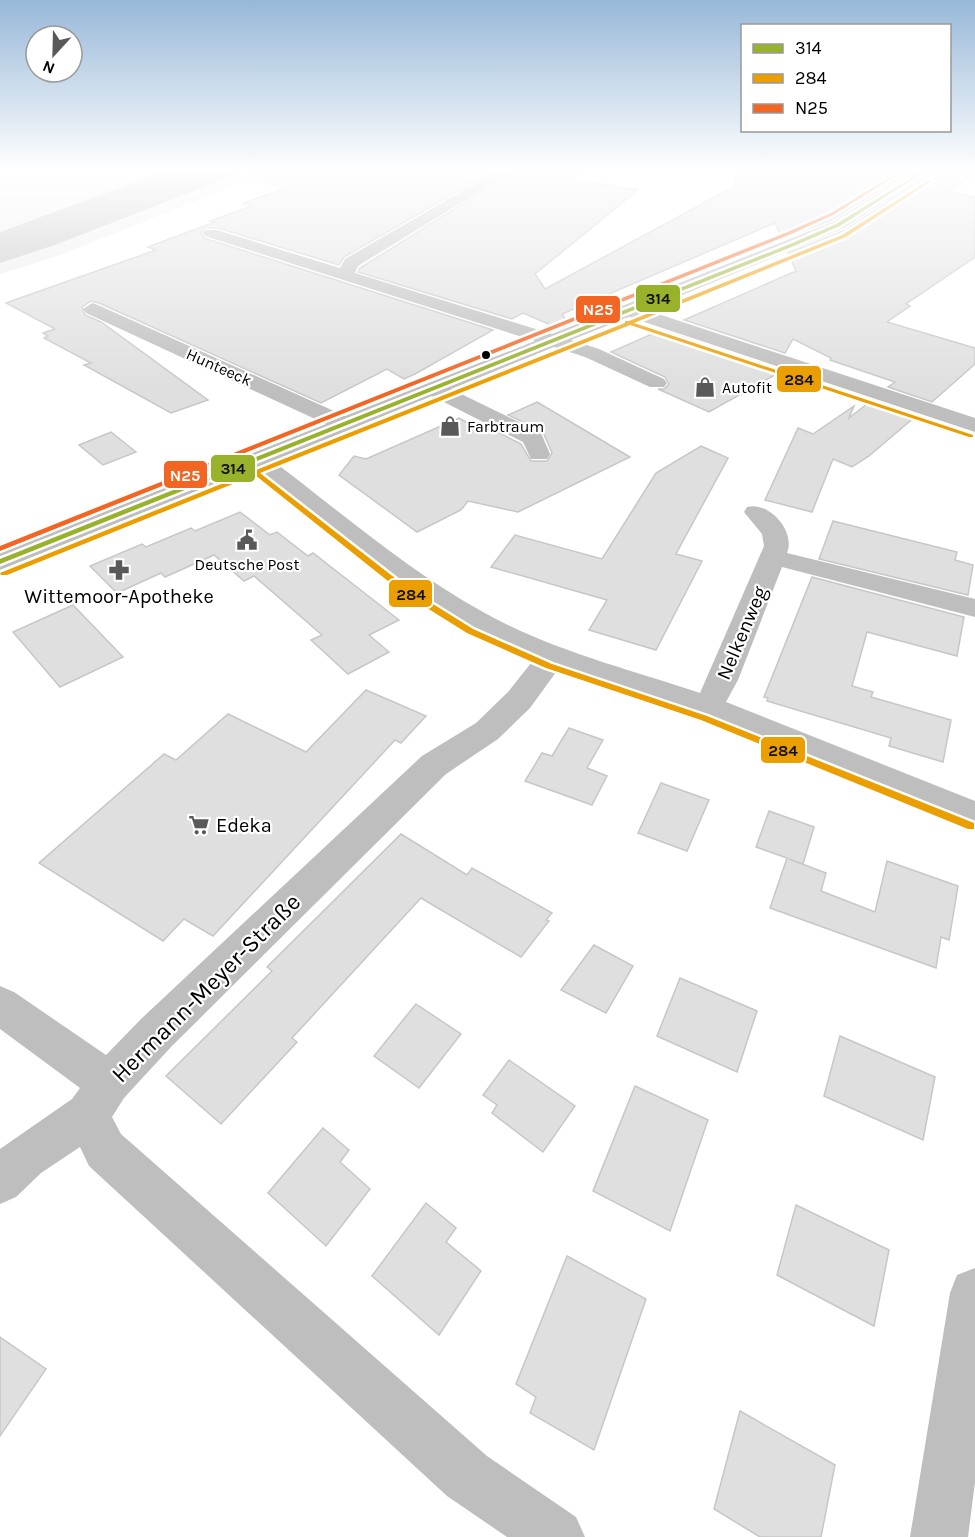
<svg xmlns="http://www.w3.org/2000/svg" width="975" height="1537" font-family="Karla,sans-serif">
<style>
.green{fill:#ececec}
.water{fill:#bfbfbf}
.building{fill:#dfdfdf;stroke:#c7c7c7;stroke-width:1.5}
.lines{fill:none;stroke-linecap:round;stroke-linejoin:round}
.minor{fill:#bebebe;fill-rule:evenodd}
.bus-1-casing{stroke:#fff;stroke-width:5}
.bus-2-casing{stroke:#fff;stroke-width:5}
.bus-3-casing{stroke:#fff;stroke-width:5}
.bus-1{fill:#98b22c;fill-rule:evenodd}
.bus-2{fill:#eb9e00;fill-rule:evenodd}
.bus-3{fill:#f26522;fill-rule:evenodd}
.bus-dot{fill:#000;stroke:#fff;stroke-width:2}
.labels{text-anchor:middle;dominant-baseline:central;stroke-width:4.5;stroke-linejoin:round;paint-order:stroke}
.far-street-label{font-size:16px;fill:#000;stroke:#fff}
.far-poi-label{font-size:16px;fill:#000;stroke:#fff;text-anchor:start}
.poi-label{font-size:20px;fill:#000;stroke:#fff}
.street-label{font-size:20px;fill:#000;stroke:#fff}
.near-street-label{font-size:24px;fill:#000;stroke:#fff}
.line-badge{stroke:#fff;stroke-width:2}
.badge-label{font-size:16px;text-anchor:middle;font-weight:bold;fill:#fff}
.pale-badge-label{font-size:16px;text-anchor:middle;font-weight:bold;fill:#111}
</style>
<rect width="100%" height="100%" fill="#fff"/>
<g class="green">
<polygon points="0,171 165,171 0,232"/>
<polygon points="245,171 271,171 55,257 0,274 0,263 55,245"/>
</g>
<polygon class="water" points="165,171 245,171 55,245 0,263 0,232"/>
<g class="building">
<polygon points="260,171 493,171 344,257 339,265 218,228 205,228 201,232 204,238 493,330 415,374 404,379 387,369 321,403 99,303 91,301 82,307 85,315 101,322 208,400 171,413 84,365 91,363 44,338 48,336 43,333 55,329 6,303 156,250 148,247 215,222 210,221 252,206 243,203 286,188 258,181"/>
<polygon points="515,171 581,171 570,179 638,190 535,274 545,289 735,186 736,171 911,171 831,220 782,239 775,223 562,314 569,325 560,329 523,313 512,319 358,272 360,268"/>
<polygon points="933,171 975,171 975,174 950,192 975,197 975,257 906,304 910,306 887,322 975,348 975,364 932,402 888,387 895,382 830,360 831,358 793,339 785,353 684,320 796,271 788,253 845,230"/>
<polygon points="661,330 777,369 773,376 709,412 658,389 664,389 669,384 665,377 611,352"/>
<polygon points="872,400 917,415 869,456 852,467 833,459 812,512 765,500 798,428 813,434 854,406 849,418"/>
<polygon points="537,402 630,457 518,512 468,501 461,510 417,532 339,475 354,456 366,459 459,418 477,428 484,425 521,444 531,461 547,461 552,453 543,432 508,415"/>
<polygon points="111,432 136,452 103,465 79,445"/>
<polygon points="701,446 728,458 676,554 702,561 656,650 589,630 607,600 491,567 515,535 602,559 656,473"/>
<polygon points="240,512 270,535 277,532 308,556 313,553 399,620 369,635 389,652 348,674 311,640 322,635 254,576 244,581 214,555 165,577 161,573 117,593 90,566 142,544 146,547 191,528 195,531"/>
<polygon points="833,521 957,552 955,560 973,565 968,595 819,559"/>
<polygon points="812,577 964,617 957,656 867,632 852,686 873,692 871,697 951,720 943,762 889,746 891,738 767,701 768,698 764,697"/>
<polygon points="73,605 123,657 60,687 13,632"/>
<polygon points="366,690 426,716 401,743 395,740 213,936 184,919 163,941 39,863 164,754 176,760 228,714 306,752"/>
<polygon points="569,728 603,740 587,768 607,776 592,805 525,781 542,753 552,756"/>
<polygon points="661,783 709,800 687,851 638,833"/>
<polygon points="769,811 814,827 803,864 789,859 826,873 821,891 875,912 887,861 958,886 949,940 941,937 936,968 770,908 787,858 756,847"/>
<polygon points="401,834 467,875 472,868 552,913 546,920 549,921 521,957 421,898 292,1038 297,1042 221,1124 166,1076 272,971 267,967"/>
<polygon points="594,945 633,966 606,1013 561,990"/>
<polygon points="680,978 757,1011 737,1072 657,1036"/>
<polygon points="416,1004 461,1034 419,1088 374,1056"/>
<polygon points="840,1036 935,1077 923,1140 824,1096"/>
<polygon points="509,1060 575,1106 543,1152 492,1113 497,1105 483,1095"/>
<polygon points="635,1086 708,1120 670,1231 593,1191"/>
<polygon points="323,1128 349,1150 340,1162 370,1189 326,1246 268,1193"/>
<polygon points="426,1203 456,1228 446,1242 481,1271 439,1335 372,1276"/>
<polygon points="796,1205 889,1250 874,1326 777,1275"/>
<polygon points="567,1256 646,1299 594,1450 530,1413 536,1397 516,1384"/>
<polygon points="0,1337 46,1369 0,1436"/>
<polygon points="740,1411 835,1465 821,1537 760,1537 714,1509"/>
</g>
<g class="lines">
<g class="minor">
<path d="M497,171H513L358,266L355,273L552,334L832,222L915,171H931L844,228L646,310L975,418V432L629,317L571,340L599,349L664,379L667,383L664,387H650L585,357L554,347L451,389L541,433L550,454L547,459H531L523,442L432,396L273,461C342,513 408,571 483,612C550,650 628,669 700,693L764,546L762,534L744,512L747,507C769,501 796,531 787,553L975,599V617L782,567L738,680L726,702L975,801V829L697,715L559,668L530,708L498,739L446,774L171,1047L124,1098L112,1117L121,1134L487,1456L576,1517L585,1537H507L447,1496L89,1166L80,1147L41,1173L16,1197L0,1204V1149L72,1099L80,1088L0,1029V986L14,992L106,1055L141,1019L422,756L476,723L508,692L535,658L465,626L403,588L254,468L0,570V553L326,424L86,313L83,309L92,303L98,305L345,416L535,341L205,236L203,233L205,230H217L340,268L345,259Z"/>
<polygon points="975,1268 975,1482 968,1537 910,1537 950,1293 957,1275"/>
</g>
<g class="bus-1-casing">
<polygon id="bus-1" points="922,171 926,171 840,226 794,246 0,564 0,559 790,244 836,224"/>
</g>
<g class="bus-2-casing">
<polygon id="bus-2" points="929,180 932,181 846,237 634,323 973,435 973,437 969,437 630,325 260,473 409,589 473,629 552,664 707,716 974,823 974,829 968,829 701,720 546,668 467,633 403,593 255,475 7,575 1,575 0,573 251,472 248,469 249,468 253,468 256,470 625,323 625,321 629,321 842,235"/>
</g>
<g class="bus-3-casing">
<polygon id="bus-3" points="900,171 904,171 833,215 789,235 0,551 0,546 785,233 831,213"/>
</g>
<use href="#bus-1" class="bus-1"/>
<use href="#bus-2" class="bus-2"/>
<use href="#bus-3" class="bus-3"/>
</g>
<linearGradient id="sky" x2="0" y2="1"><stop stop-color="#97b8d8"/><stop offset="0.44" stop-color="#fff"/><stop offset="1" stop-color="#fff" stop-opacity="0"/></linearGradient>
<rect width="975" height="386" fill="url(#sky)"/>
<defs>
<g id="shop-bare" transform="scale(1.62)"><path d="M-5-2.5h2.3a2.7 3.5 0 0 1 5.4 0H5L5.5 6h-11ZM-1.5-2.5h3a1.5 2.3 0 0 0-3 0Z" fill="#595959" stroke="#fff" stroke-width="2.5" paint-order="stroke"/></g>
<g id="civic-bare" transform="scale(1.62)"><path d="M-.6-6.5H3V-4.5H.6V-3L4-1V1h2V6H-6V1h2V-1L-.6-3ZM-1.2 2.5V6h2.4V2.5Z" fill="#595959" stroke="#fff" stroke-width="2.5" paint-order="stroke"/></g>
<g id="pharmacy-bare" transform="scale(1.62)"><path d="M-2-6h4v4h4v4h-4v4h-4v-4h-4v-4h4Z" fill="#595959" stroke="#fff" stroke-width="2.5" paint-order="stroke"/></g>
<g id="supermarket-bare" transform="scale(1.62)"><path d="M-6-5.5h2.5l.6 2H6L4.5 2H-2.5L-4.4-4H-6ZM-1.5 3.2a1.3 1.3 0 1 0 .1 0ZM3 3.2a1.3 1.3 0 1 0 .1 0Z" fill="#595959" stroke="#fff" stroke-width="2.5" paint-order="stroke"/></g>
</defs>
<g fill-rule="evenodd">
<use href="#shop-bare" x="705" y="387"/>
<use href="#shop-bare" x="450" y="426"/>
<use href="#civic-bare" x="247" y="540"/>
<use href="#pharmacy-bare" x="119" y="570"/>
<use href="#supermarket-bare" x="199" y="825"/>
</g>
<circle class="bus-dot" cx="486" cy="355" r="5"/>
<g class="labels">
<g class="far-street-label">
<text transform="translate(219 367) rotate(24)">Hunteeck</text>
</g>
<g class="far-poi-label">
<text x="722" y="387">Autofit</text>
<text x="467" y="426">Farbtraum</text>
<text x="247" y="564" text-anchor="middle">Deutsche Post</text>
</g>
<g class="poi-label">
<text x="119" y="596">Wittemoor-Apotheke</text>
<text x="216" y="825" text-anchor="start">Edeka</text>
</g>
<g class="street-label">
<text transform="translate(742 633) rotate(-67)">Nelkenweg</text>
</g>
<g class="near-street-label">
<text transform="translate(206 988) rotate(-45)">Hermann-Meyer-Straße</text>
</g>
</g>
<g class="line-badge">
<rect x="635" y="284" width="46" height="29" rx="6" fill="#98b22c"/>
<rect x="575" y="295" width="46" height="29" rx="6" fill="#f26522"/>
<rect x="776" y="365" width="46" height="28" rx="6" fill="#eb9e00"/>
<rect x="210" y="454" width="46" height="29" rx="6" fill="#98b22c"/>
<rect x="163" y="460" width="45" height="29" rx="6" fill="#f26522"/>
<rect x="388" y="579" width="45" height="29" rx="6" fill="#eb9e00"/>
<rect x="760" y="736" width="46" height="28" rx="6" fill="#eb9e00"/>
</g>
<g class="badge-label">
<text x="598" y="315">N25</text>
<text x="185" y="481">N25</text>
</g>
<g class="pale-badge-label">
<text x="658" y="304">314</text>
<text x="799" y="385">284</text>
<text x="233" y="474">314</text>
<text x="411" y="600">284</text>
<text x="783" y="756">284</text>
</g>
<rect x="741" y="24" width="210" height="108" fill="#ffffff" stroke="#999999" stroke-width="1.5"/>
<rect x="753" y="44" width="30" height="9" fill="#98b22c" stroke="#999999" stroke-width="1.5"/>
<text x="795" y="54" font-size="18" fill="#000000">314</text>
<rect x="753" y="74" width="30" height="9" fill="#eb9e00" stroke="#999999" stroke-width="1.5"/>
<text x="795" y="84" font-size="18" fill="#000000">284</text>
<rect x="753" y="104" width="30" height="9" fill="#f26522" stroke="#999999" stroke-width="1.5"/>
<text x="795" y="114" font-size="18" fill="#000000">N25</text>
<g transform="translate(54 54) rotate(202)"><circle r="28" fill="#ffffff" stroke="#999999" stroke-width="1.5"/>
<path d="M0-4.5L10 22L0 15L-10 22Z" fill="#595959"/>
<text y="-9" font-size="16" font-weight="bold" text-anchor="middle" fill="#000000">N</text>
</g>
</svg>
